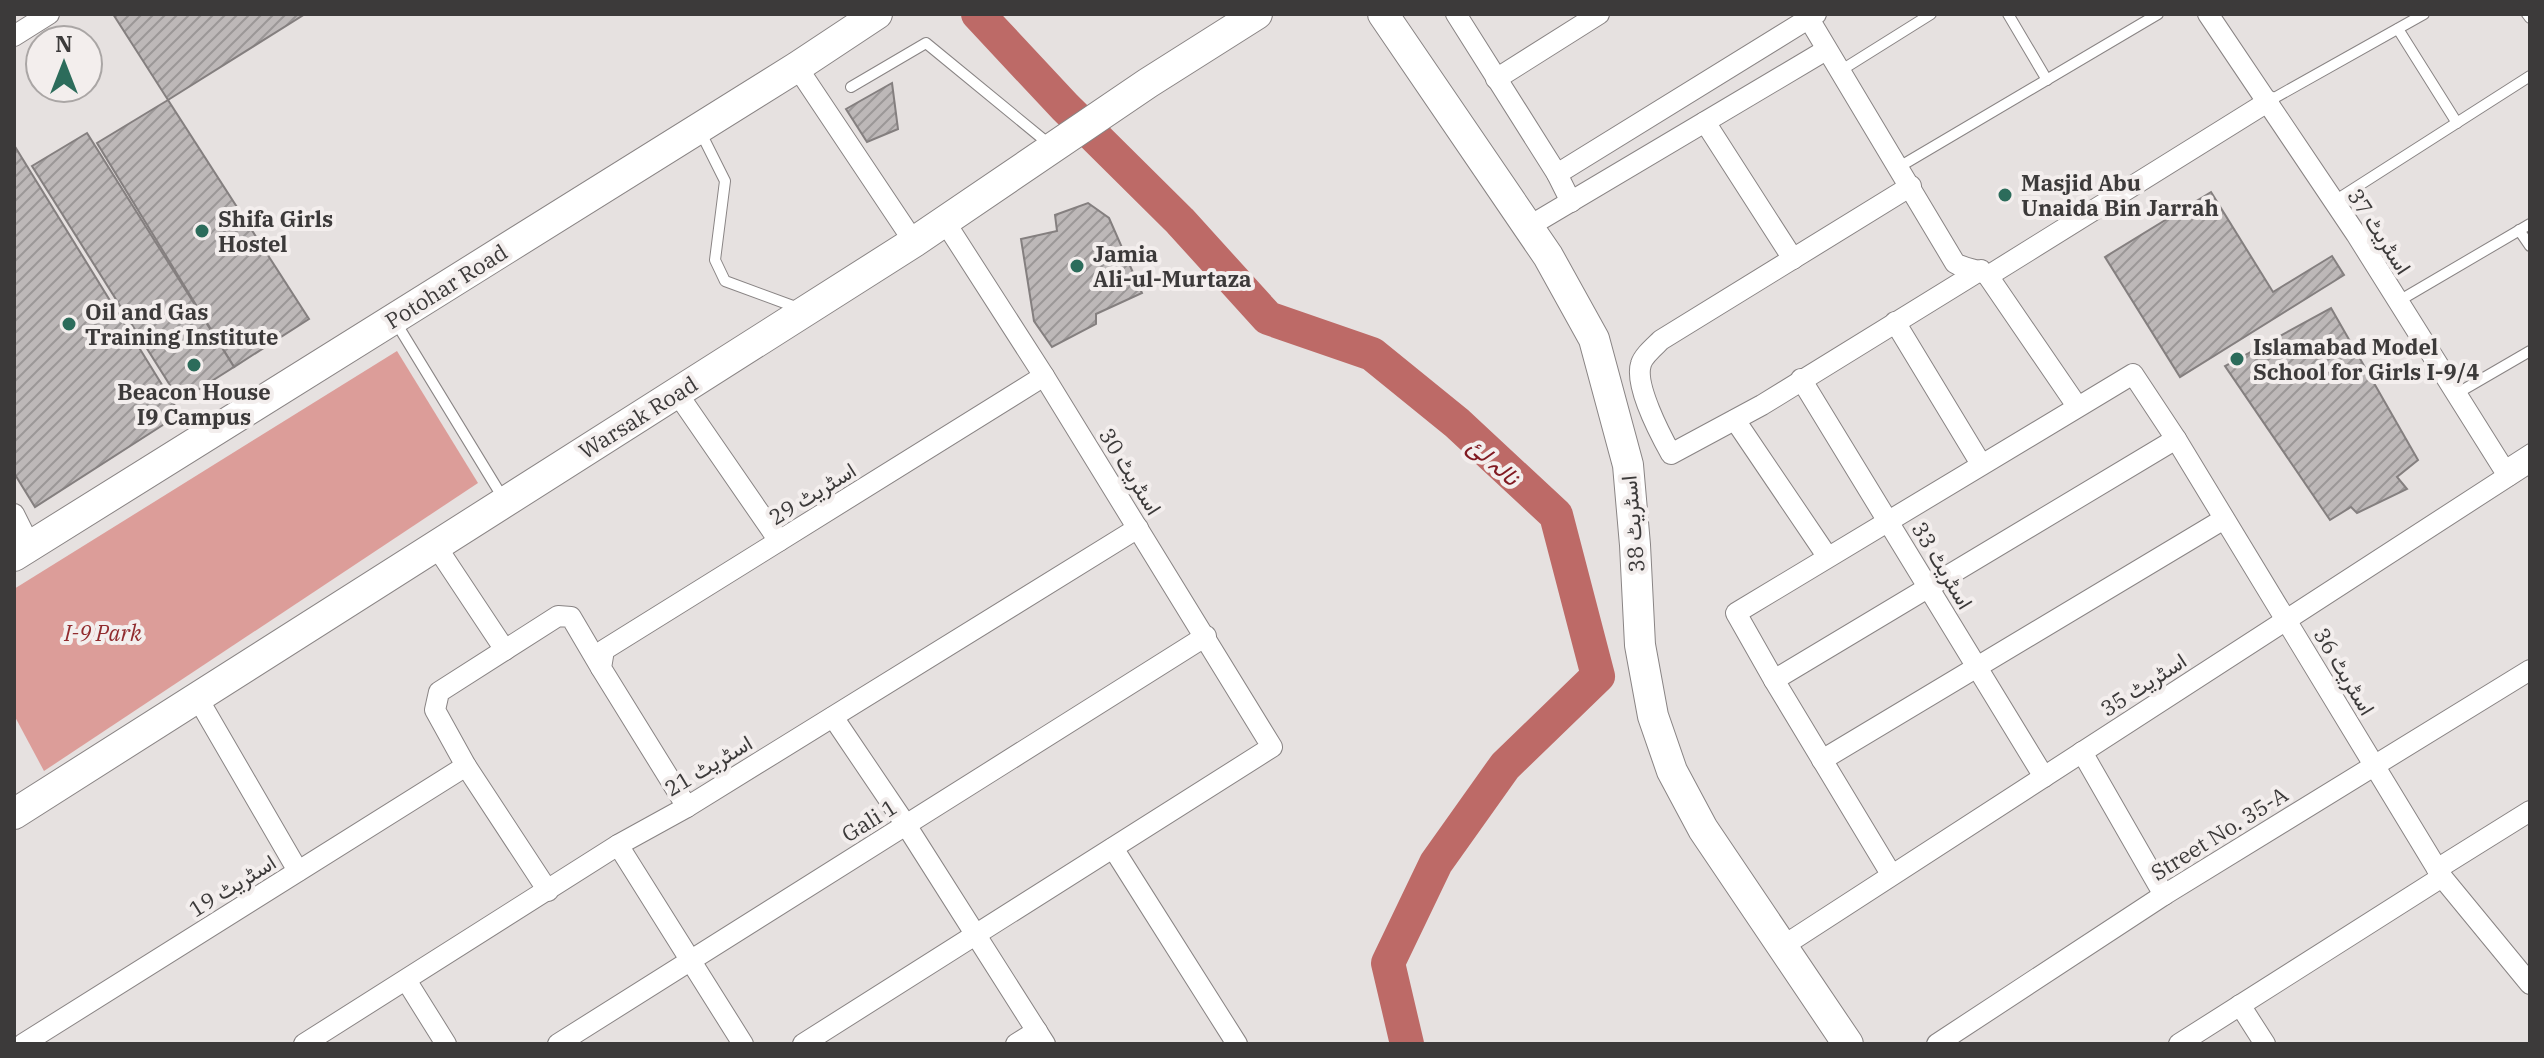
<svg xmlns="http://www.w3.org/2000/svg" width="2544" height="1058" font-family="'IBM Plex Serif',Vazirmatn,serif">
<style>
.park{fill:#dc9d99}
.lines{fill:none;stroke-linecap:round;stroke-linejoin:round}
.river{stroke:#bd6a67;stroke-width:34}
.building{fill:url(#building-hatch);stroke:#847f7f;stroke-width:2}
.lane-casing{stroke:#898484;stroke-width:12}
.street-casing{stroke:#898484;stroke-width:22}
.secondary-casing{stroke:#898484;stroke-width:32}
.lane{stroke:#fff;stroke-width:10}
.street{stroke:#fff;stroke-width:20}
.secondary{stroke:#fff;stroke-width:30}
.poi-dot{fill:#2c6c5b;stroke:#f3eeed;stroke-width:3}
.labels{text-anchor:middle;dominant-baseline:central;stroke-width:8;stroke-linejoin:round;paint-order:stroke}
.poi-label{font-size:22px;font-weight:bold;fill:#3c3a3a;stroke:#f3eeed;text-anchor:start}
.street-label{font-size:22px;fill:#3c3a3a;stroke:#f3eeed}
.park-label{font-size:22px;font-style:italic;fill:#912b2e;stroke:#f3eeed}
.water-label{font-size:24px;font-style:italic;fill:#811a22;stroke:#f3eeed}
</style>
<defs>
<pattern id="building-hatch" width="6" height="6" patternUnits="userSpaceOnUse" patternTransform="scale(2)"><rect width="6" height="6" fill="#bdb8b8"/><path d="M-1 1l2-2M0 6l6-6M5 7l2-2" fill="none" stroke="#9b9797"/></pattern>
</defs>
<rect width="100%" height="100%" fill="#e6e1e0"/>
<polygon class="park" points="397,351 478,483 44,771 14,715 14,589"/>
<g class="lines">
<polyline class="river" points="978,14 1065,107 1180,221 1268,318 1372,354 1457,423 1556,515 1598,676 1505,766 1436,863 1388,963 1407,1044"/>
</g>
<g class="building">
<polygon points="113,14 305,14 168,100"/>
<polygon points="892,83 898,129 867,142 846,109"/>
<polygon points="168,100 309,319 234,367 97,143"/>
<polygon points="87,133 234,367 180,401 32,166"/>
<polygon points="14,145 180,414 35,507 14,473"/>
<polygon points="2211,192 2273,292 2332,256 2344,275 2180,377 2105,257"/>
<polygon points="1088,203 1109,218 1142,293 1096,314 1096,324 1052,347 1034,321 1021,239 1057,231 1055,215"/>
<polygon points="2331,308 2418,460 2397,477 2407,489 2357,513 2351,507 2330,520 2225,366"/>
</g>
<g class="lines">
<g class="lane-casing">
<g id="lane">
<polyline points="2008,14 2047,80"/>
<polyline points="2527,14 2530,18"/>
<polyline points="2398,29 2457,123"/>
<polyline points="1840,71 1931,14"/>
<polyline points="851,87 926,43 1049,144"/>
<polyline points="2269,101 2424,14"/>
<polyline points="700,131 725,181 715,260 725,281 801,309"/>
<polyline points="1899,167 2158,14"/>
<polyline points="2333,202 2530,76"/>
<polyline points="2519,230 2530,246"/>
<polyline points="2397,302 2530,224"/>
<polyline points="395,321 503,498"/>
<polyline points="2456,394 2530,351"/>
<polyline points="2502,467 2530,449"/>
</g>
</g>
<g class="street-casing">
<g id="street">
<polyline points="1456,14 1557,174 1571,202"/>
<polyline points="2208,14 2356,234 2508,476"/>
<path d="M1809,19L1955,263C1966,270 1978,268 1988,276L2077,406"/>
<polyline points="14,36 49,14"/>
<polyline points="797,67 914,242"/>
<polyline points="1496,79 1599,14"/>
<polyline points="1705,122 1793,259"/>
<polyline points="1557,174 1816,14"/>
<path d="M1911,186L1661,340C1655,346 1643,356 1641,364C1634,385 1661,436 1671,454L1762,405L1981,270"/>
<polyline points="1528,227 1826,50"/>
<polyline points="1988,276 2269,101"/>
<polyline points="1895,322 1981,464"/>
<polyline points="1801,379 2044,777"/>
<polyline points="677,393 779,541"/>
<polyline points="1735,420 1827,556"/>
<polyline points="14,514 30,546"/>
<polyline points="436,546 505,650"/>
<polyline points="1774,680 2176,439"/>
<polyline points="197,697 298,871"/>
<polyline points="833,717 906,825 1045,1044"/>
<polyline points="2082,752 2164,895"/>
<polyline points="1822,760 2224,519"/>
<polyline points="687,807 601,668 604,650 1044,376"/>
<polyline points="618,845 743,1044"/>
<polyline points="1113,848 1237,1044"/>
<polyline points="2437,869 2530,811"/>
<polyline points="1891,874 1774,680 1736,613 2133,374 2176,439 2442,877 2530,984"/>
<polyline points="548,891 466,766 435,710 439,692 558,616 571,617 601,668"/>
<polyline points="1783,946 2530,462"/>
<polyline points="406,980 446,1044"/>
<polyline points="2240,1005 2265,1044"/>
<polyline points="23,1044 466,766"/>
<polyline points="304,1044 618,845 687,807 1138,528"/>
<polyline points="558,1044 1206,636"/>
<polyline points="803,1044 1272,747 1044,376 945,222"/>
<polyline points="1016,1044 1037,1031"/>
<polyline points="1937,1044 2164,895 2530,670"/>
<polyline points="2179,1044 2442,877"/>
</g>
</g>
<g class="secondary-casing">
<g id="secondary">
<polyline points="1383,14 1548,256 1594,339 1628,465 1635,545 1640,645 1653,716 1672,771 1703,829 1848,1044"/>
<polyline points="14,556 797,67 877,14"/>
<polyline points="14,814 914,242 1148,83 1257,14"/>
</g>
</g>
<use href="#lane" class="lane"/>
<use href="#street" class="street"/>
<use href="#secondary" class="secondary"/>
</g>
<g class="poi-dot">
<circle cx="2005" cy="195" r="8"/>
<circle cx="202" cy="231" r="8"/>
<circle cx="1077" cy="266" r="8"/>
<circle cx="69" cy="324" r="8"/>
<circle cx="2237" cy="359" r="8"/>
<circle cx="194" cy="365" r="8"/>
</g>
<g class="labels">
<g class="poi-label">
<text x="2021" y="182">Masjid Abu<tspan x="2021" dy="25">Unaida Bin Jarrah</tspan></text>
<text x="218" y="218">Shifa Girls<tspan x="218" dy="25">Hostel</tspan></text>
<text x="1093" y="253">Jamia<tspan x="1093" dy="25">Ali-ul-Murtaza</tspan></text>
<text x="85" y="311">Oil and Gas<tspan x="85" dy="25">Training Institute</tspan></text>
<text x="2253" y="346">Islamabad Model<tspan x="2253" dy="25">School for Girls I-9/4</tspan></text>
<text x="194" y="391" text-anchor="middle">Beacon House<tspan x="194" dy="25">I9 Campus</tspan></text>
</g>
<g class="street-label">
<text transform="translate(2380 231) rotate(57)">اسٹریٹ 37</text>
<text transform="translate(446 286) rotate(-32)">Potohar Road</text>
<text transform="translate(638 417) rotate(-32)">Warsak Road</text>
<text transform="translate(1131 471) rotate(58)">اسٹریٹ 30</text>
<text transform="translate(812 493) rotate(-32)">اسٹریٹ 29</text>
<text transform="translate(1632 524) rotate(-95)">اسٹریٹ 38</text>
<text transform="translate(1943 565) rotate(59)">اسٹریٹ 33</text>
<text transform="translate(2345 671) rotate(59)">اسٹریٹ 36</text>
<text transform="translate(2143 684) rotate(-33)">اسٹریٹ 35</text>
<text transform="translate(708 765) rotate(-31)">اسٹریٹ 21</text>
<text transform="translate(869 820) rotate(-32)">Gali 1</text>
<text transform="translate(2219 833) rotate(-32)">Street No. 35-A</text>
<text transform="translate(232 885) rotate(-32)">اسٹریٹ 19</text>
</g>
<g class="park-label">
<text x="103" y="632">I-9 Park</text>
</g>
<g class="water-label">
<text transform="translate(1494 461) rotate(41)">نالہ لئ</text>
</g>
</g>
<rect width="2544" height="1058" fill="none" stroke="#3c3a3a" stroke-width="32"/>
<g transform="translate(64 64)"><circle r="38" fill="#f3eeed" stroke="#aaa6a5" stroke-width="2"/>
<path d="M0-6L14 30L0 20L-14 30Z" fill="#2c6c5b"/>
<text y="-12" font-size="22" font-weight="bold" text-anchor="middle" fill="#3c3a3a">N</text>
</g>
</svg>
